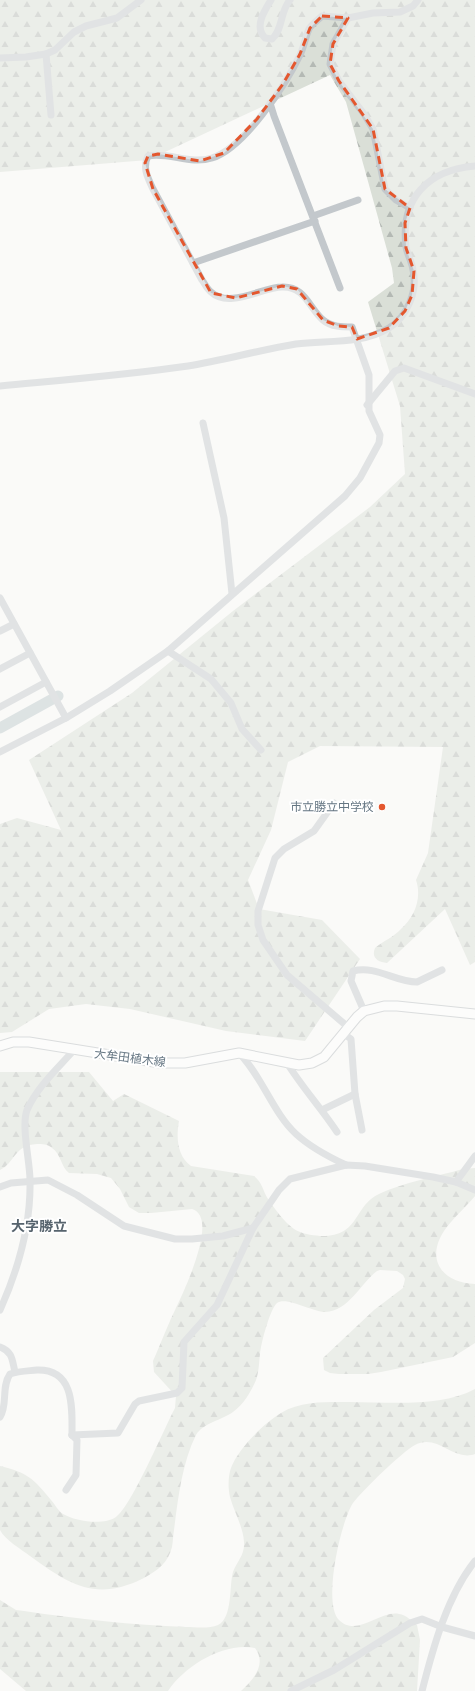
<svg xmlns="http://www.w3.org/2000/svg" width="475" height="1691" font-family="'Archivo Narrow','Noto Sans JP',sans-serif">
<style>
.forest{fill:url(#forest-firs)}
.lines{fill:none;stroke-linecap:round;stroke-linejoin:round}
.river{stroke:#bbc7cb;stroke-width:11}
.major-casing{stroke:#b5babe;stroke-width:11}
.minor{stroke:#c3c8cc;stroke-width:7}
.major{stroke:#fff;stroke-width:9}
.marked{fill:none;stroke:#e4572e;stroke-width:3;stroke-dasharray:8 5;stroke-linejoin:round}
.poi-dot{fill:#e4572e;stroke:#fff;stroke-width:1.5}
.labels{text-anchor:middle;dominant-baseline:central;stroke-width:4;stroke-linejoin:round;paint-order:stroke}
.poi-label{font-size:12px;fill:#657683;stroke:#fff;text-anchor:end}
.street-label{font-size:12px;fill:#657683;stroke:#fff}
.quarter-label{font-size:14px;font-weight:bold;fill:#57646e;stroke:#fff}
</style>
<defs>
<pattern id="forest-firs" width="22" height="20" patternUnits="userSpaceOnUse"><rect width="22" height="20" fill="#dadfd7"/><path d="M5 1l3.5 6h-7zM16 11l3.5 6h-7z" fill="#b4b9b4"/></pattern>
</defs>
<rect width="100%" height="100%" fill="#fafaf8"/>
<g class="forest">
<path d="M0,0H475V962L470,965L445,909L387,963C378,962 371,958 375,948C383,941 394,937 401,929C415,916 422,898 416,880L428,853L443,747L320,746L288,762L271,830L248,880L259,909L322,920L360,959L305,1041L226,1031L130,1009L86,1004L49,1009L12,1032L0,1033V824L17,818L61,830L29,760L132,693L233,611L370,507L405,474L400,406L368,302L394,283L392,268L346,102L330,75L148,160L0,172Z"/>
<path d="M0,1072H89L113,1101L124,1094L179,1121C176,1137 177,1156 191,1166L254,1176C262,1182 263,1191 268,1199C275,1209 284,1222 294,1229C302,1234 311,1235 320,1236C361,1237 352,1207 379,1194C402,1183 438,1176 463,1169L475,1168V1196C465,1208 452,1219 444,1231C425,1260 443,1283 475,1284V1343L453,1357L381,1372L368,1374H339L330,1373L324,1370L323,1358L374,1310L403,1288L405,1279L403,1275L397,1271L380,1270L377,1271C360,1284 349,1311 325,1312C313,1312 286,1296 277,1303C270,1309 261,1343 260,1354C259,1362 259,1372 256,1380C251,1392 243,1405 233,1412C222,1420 203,1423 196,1435C182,1463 178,1499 174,1530C173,1536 173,1541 172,1547C168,1563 158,1570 144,1578C96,1602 70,1585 30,1556C21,1549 5,1540 0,1530C0,1523 0,1476 0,1466C28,1473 33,1478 51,1500C55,1504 58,1511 63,1514C75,1521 103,1526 116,1517C131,1507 164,1429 175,1408L176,1396L154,1372L153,1361C159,1348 164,1334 170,1321C178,1303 222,1218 192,1209L151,1213H139L129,1207L120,1189L111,1178L97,1174L69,1173C61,1167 61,1154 52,1148C48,1144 42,1144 37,1144C14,1145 15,1163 0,1170Z"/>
<path d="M475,1389V1454C453,1462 438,1433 415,1445C403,1451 362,1491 353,1503C341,1521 322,1603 339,1620C357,1638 380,1610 399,1614C406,1615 412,1621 417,1625L420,1640L417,1691H241C254,1679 267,1664 255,1648C223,1642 185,1666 168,1691H26L0,1669V1600L16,1610L24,1611C78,1619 132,1625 186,1627C195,1627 209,1629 218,1625C233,1618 229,1585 233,1572C237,1561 245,1555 244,1542C243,1526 234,1512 230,1497C228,1489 228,1476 231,1468C238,1449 264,1423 281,1413C299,1402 320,1402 340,1402C382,1401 438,1409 475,1389Z"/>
</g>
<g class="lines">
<polyline class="river" points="0,728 58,696"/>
<g class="major-casing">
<polyline id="major" points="0,1046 13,1042 29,1042 160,1063 185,1063 239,1053 299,1065 312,1063 324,1057 357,1017 364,1011 384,1006 397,1006 475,1014"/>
</g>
<g class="minor">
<path d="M271,0C264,11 254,27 265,38L272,39C283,30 280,11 290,0"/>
<polyline points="348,18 333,44 330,64 339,81 364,114 373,129 385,189 396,200 410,208"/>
<polyline points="46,54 51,115"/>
<polyline points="0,58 26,57 46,54 55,50 74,32 86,26 117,18 141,0"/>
<polyline points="270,103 274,116 340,288"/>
<polyline points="313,216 358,200"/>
<polyline points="193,263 315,221"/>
<path d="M0,386C63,380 126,375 188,366C224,360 260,350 296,344C327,340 361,345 389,328C407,317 418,291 413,270C412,262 407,254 406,247C400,198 428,170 475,166"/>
<polyline points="367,405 395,371 404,368 475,394"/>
<polyline points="203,423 224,518 232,594"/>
<polyline points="0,598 66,718"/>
<polyline points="0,631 14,624"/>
<polyline points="168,651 211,679 231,703 242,729 261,750"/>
<polyline points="0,669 30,653"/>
<polyline points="0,707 46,682"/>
<path d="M0,752L66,718L110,691L168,651L345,496L360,478L379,443L380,435L369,411V375L352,327C343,327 331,327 323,320C309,308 305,286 282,287C263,287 229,309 211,292C207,289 205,284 202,280L153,189C148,178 142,168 148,156C170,152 190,165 212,158C244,148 285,86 300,55C304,47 305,38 309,29C312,24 318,20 322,16L348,18L373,13L400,12L413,6L418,0"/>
<polyline points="334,803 314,831 284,849 275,858 258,911 258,925 263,940 287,975 348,1027"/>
<path d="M364,1011L351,981L353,971C376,965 395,982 417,982L442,970"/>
<polyline points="344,1034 351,1039 355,1094 362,1130"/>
<path d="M239,1053C262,1076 273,1113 296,1134C310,1147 329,1157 346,1165"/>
<path d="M287,1063C302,1087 321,1108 337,1132"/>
<polyline points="322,1110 355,1094"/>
<polyline points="456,1182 475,1156"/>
<polyline points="0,1187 11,1183 48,1180 77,1195 124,1226 175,1239 192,1239 223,1236 253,1228"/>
<path d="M0,1310C18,1270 31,1225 30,1180C30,1162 21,1126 27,1110C37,1087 58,1068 74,1050"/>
<path d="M0,1347C13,1352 12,1360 15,1372"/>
<path d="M0,1417C8,1405 1,1387 10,1374C19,1371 28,1371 37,1370C75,1369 72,1408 72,1435"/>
<polyline points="72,1435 118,1433 135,1404 139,1401 177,1393 182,1388 184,1342 217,1305 253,1228 279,1190 290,1179 346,1165 365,1166 433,1177 456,1182 475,1190"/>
<polyline points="66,1490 76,1475 77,1440 72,1435"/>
<polyline points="291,1691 334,1670 410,1623 422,1619 442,1627 475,1636"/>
<path d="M422,1691C433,1648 447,1596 475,1561"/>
</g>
<use href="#major" class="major"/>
</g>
<path d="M0 0H475V1691H0ZM322,16L348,18L333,44L330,64L339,81L373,129L385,189L410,208L405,223L406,248L414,271L412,295L405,311L389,328L357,339L352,327L338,326L323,320L297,289L282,286L236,298L211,293L153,189L145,163L148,156L158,154L200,161L224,153L257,119L283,84L300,54L310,28Z" fill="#fafaf8" fill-opacity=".55" fill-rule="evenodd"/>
<path class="marked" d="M322,16L348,18L333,44L330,64L339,81L373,129L385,189L410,208L405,223L406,248L414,271L412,295L405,311L389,328L357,339L352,327L338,326L323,320L297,289L282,286L236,298L211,293L153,189L145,163L148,156L158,154L200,161L224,153L257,119L283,84L300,54L310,28Z"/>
<circle class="poi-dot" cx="382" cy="807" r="4"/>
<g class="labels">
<g class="poi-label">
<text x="374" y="807">市立勝立中学校</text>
</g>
<g class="street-label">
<text transform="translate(130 1058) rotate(7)">大牟田植木線</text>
</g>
<g class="quarter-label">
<text x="39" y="1226">大字勝立</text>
</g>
</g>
</svg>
